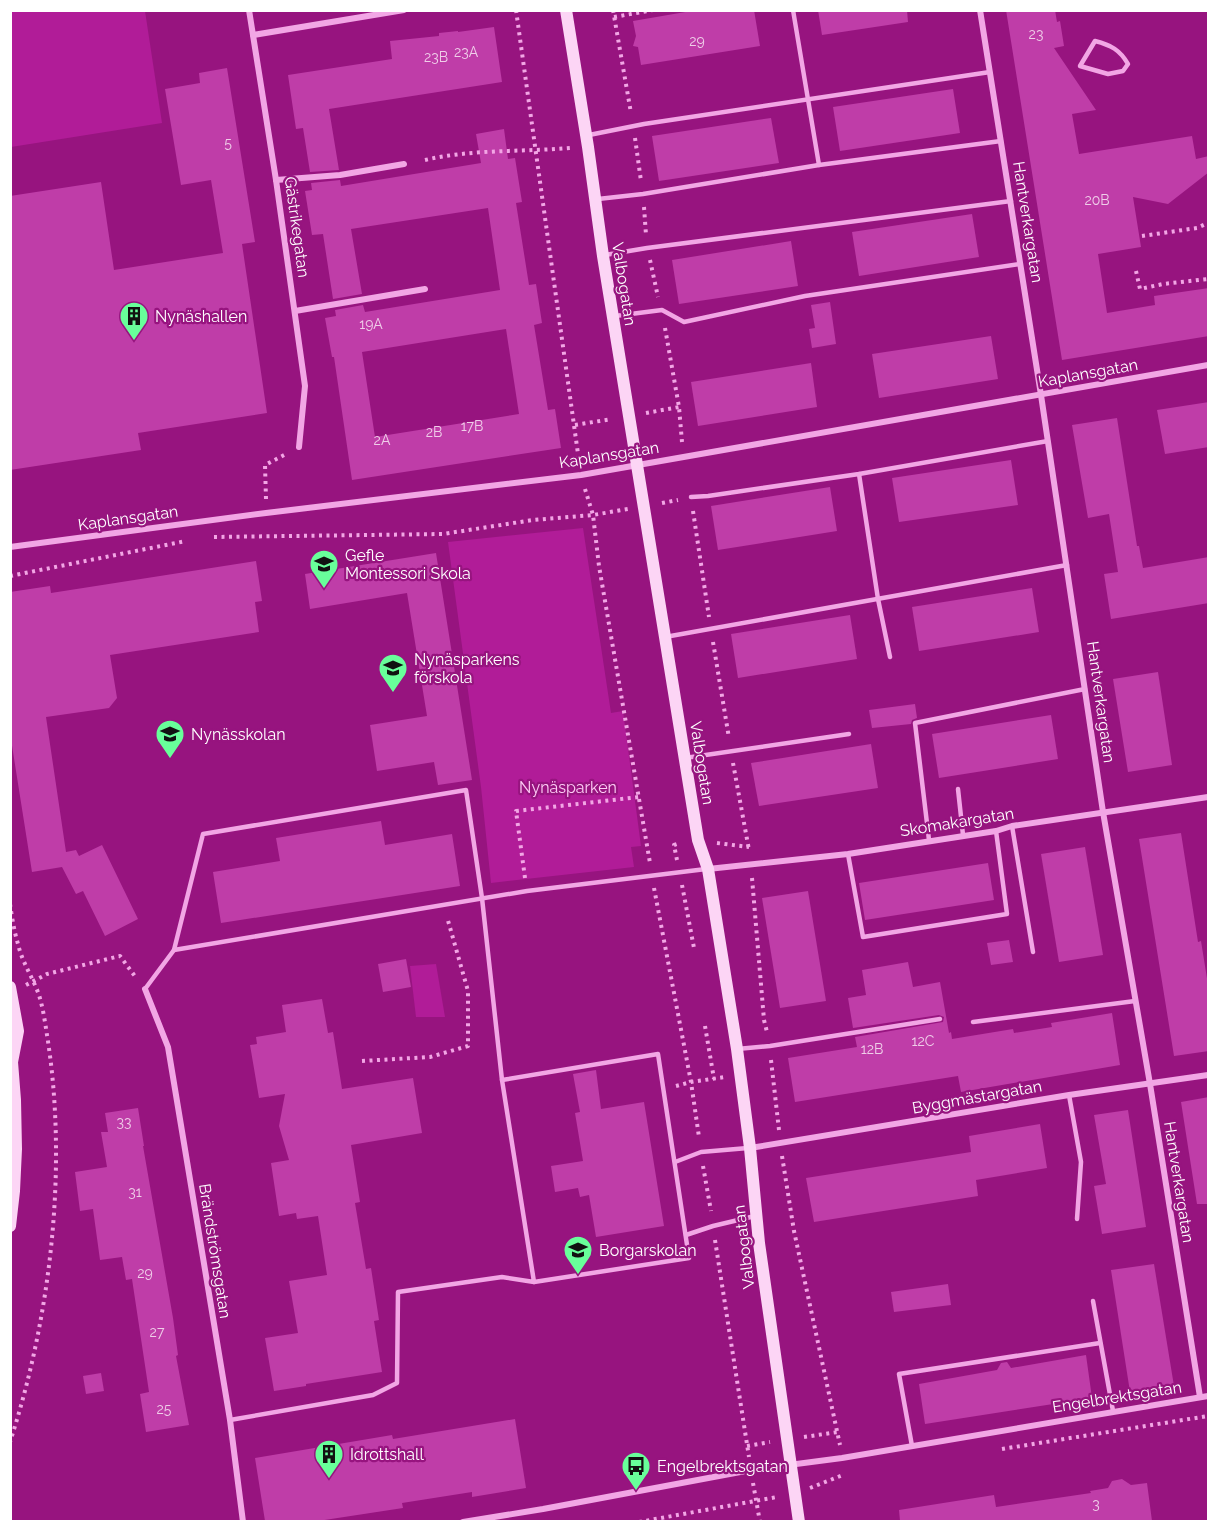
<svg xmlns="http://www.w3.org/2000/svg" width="1219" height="1532" font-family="Raleway,sans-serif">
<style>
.green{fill:#b11c98}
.building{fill:#bf3da8;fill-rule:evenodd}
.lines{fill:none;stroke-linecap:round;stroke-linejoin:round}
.path{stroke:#f2a6e5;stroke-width:4;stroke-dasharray:3 4.5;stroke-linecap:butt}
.lane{stroke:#f2a6e5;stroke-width:4.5}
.street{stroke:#f2a6e5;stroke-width:6}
.secondary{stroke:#fcd5f5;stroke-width:12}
.labels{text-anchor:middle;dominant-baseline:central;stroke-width:4.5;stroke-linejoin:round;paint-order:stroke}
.number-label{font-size:14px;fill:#efcee9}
.street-label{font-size:16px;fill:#fff;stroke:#97147f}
.poi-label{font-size:16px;fill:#fff;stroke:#97147f;text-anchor:start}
.park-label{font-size:16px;fill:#fdcef5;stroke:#97147f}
</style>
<rect width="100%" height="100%" fill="#97147f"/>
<g class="green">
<polygon points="11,10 145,11 162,123 11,147"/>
<polygon points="583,528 611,713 623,711 641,846 631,847 634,867 491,883 481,787 448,542"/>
<polygon points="436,964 445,1017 416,1017 410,966"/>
</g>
<g class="building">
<polygon points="697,10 754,10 760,46 641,65 638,47 633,46 636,36 633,21"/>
<polygon points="818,10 907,10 908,22 822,35"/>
<polygon points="1006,10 1055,10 1057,22 1060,21 1064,46 1054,48 1096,110 1072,114 1079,154 1192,136 1196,159 1209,156 1209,172 1168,204 1133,197 1141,247 1098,254 1107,313 1155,305 1154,296 1209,288 1209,336 1062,360"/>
<polygon points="494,27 502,82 329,109 339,170 310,172 303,128 296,129 288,75 392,59 390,41 439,36 439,33 458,31 458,32"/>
<polygon points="227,68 255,242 242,244 267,413 138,433 141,450 10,470 10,196 101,182 114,270 223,253 211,180 181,185 165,89 200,83 199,73"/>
<polygon points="953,89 960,133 840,151 833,107"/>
<polygon points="771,118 779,163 659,181 652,136"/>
<path d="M504,129L508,159L515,158L522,202L516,203L529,285L536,284L542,323L534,325L548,410L555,409L561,448L352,480L334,357H332L325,318L336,316L335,310L363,305L365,312L500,290L488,208L351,229L362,294L333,299L323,234L312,235L305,191L312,190L311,183L340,180L341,186L481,163L476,134ZM506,329L519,414L375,437L362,352Z"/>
<polygon points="972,214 979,257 859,276 852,232"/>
<polygon points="791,241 798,286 679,304 672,260"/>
<polygon points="830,302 836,344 812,348 809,329 815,328 811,305"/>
<polygon points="991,336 998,379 879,398 872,354"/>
<polygon points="811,363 817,407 698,426 691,382"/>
<polygon points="1209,402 1209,447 1165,454 1157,410"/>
<polygon points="1117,418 1137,546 1139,546 1143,568 1209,557 1209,603 1111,619 1104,574 1118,572 1109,514 1088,518 1072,425"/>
<polygon points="1011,460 1018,505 899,522 892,478"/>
<polygon points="830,487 837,531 718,550 711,506"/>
<polygon points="436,553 472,780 438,785 434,762 377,771 370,725 427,716 407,593 310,609 305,574"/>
<polygon points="256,561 262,601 255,602 259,632 110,655 117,698 109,708 46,717 66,852 76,850 79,856 102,845 138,919 105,936 83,891 76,894 62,867 32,872 10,733 10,592 50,586 51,593"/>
<polygon points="1032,588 1039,632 919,651 912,607"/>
<polygon points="850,615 857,659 738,678 731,634"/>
<polygon points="1158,672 1172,765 1128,772 1113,679"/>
<polygon points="915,704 917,718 912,720 911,724 872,728 869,710"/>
<polygon points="1051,715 1058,759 939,778 932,734"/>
<polygon points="871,744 878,788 759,806 751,763"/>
<polygon points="381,821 385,845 452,834 460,886 221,923 213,872 280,861 276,838"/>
<polygon points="1181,833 1198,942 1201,941 1209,991 1209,1051 1174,1056 1139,839"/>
<polygon points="1085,847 1103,955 1059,962 1041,854"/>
<polygon points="988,863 994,900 865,920 859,883"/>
<polygon points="808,891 826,1001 780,1008 762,898"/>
<polygon points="1009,940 1013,962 991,965 987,943"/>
<polygon points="406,959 411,987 383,992 378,964"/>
<polygon points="908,962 913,987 940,982 949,1033 951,1032 952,1039 1013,1029 1014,1033 1052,1027 1051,1023 1112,1013 1120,1065 961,1092 958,1076 795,1102 788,1058 857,1047 855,1037 943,1022 944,1017 939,1015 853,1028 848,998 866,995 862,970"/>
<polygon points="322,999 328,1033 333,1032 342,1089 413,1078 422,1133 351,1145 360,1202 355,1203 366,1269 371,1268 379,1320 374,1321 382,1372 306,1384 306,1386 274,1391 265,1338 298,1333 289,1281 327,1275 318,1216 297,1219 296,1213 279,1216 271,1163 289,1160 279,1126 285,1094 259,1098 250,1045 257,1044 256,1037 286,1032 282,1005"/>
<polygon points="596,1070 601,1109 644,1102 664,1226 596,1237 589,1195 580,1197 578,1188 555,1192 551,1166 583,1161 575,1113 580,1112 573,1074"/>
<polygon points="1209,1097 1209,1204 1197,1204 1181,1102"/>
<polygon points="138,1108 144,1146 143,1146 173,1318 178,1355 176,1356 189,1425 146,1432 140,1394 149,1392 132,1279 126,1280 122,1257 100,1260 93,1209 80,1211 75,1172 107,1167 101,1132 108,1132 105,1113"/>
<polygon points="1128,1110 1146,1227 1102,1234 1094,1186 1106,1184 1094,1115"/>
<polygon points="1040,1124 1047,1168 976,1180 978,1196 814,1222 806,1178 971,1152 969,1136"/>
<polygon points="1154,1264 1174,1386 1130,1392 1111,1270"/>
<polygon points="948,1284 951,1305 894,1312 891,1292"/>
<polygon points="1086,1355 1092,1398 925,1424 919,1384 997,1370 1001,1363 1007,1362 1011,1368"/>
<polygon points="101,1373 104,1391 86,1394 83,1376"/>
<polygon points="515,1419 526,1488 472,1497 472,1492 402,1503 403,1508 318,1521 265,1521 255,1458 392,1435 393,1439"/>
<polygon points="1122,1479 1131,1485 1147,1483 1152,1521 900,1521 899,1510 994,1495 996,1507 1091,1493 1090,1491 1108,1488 1112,1481"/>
</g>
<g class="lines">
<g class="path">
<polyline points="516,10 579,461"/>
<polyline points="613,10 631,113"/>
<polyline points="614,17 653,10"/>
<polyline points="635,138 641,181"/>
<path d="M425,160C472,149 522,152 570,148"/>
<polyline points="644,207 646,235"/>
<polyline points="1142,236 1197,228 1208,223"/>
<polyline points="650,260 658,297"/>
<polyline points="1136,271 1140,289 1163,284 1208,279"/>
<polyline points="665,328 679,407 682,442"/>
<polyline points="646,413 679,407"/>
<polyline points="575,425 612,419"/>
<polyline points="585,489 593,515 599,566 650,863"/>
<polyline points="266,499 265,465 286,454"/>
<polyline points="662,503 678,500"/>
<polyline points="693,511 709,617"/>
<polyline points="214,537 443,534 533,520 593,515 628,509"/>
<polyline points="10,576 186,541"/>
<polyline points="713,642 729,738"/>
<polyline points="733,763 749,850"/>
<polyline points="717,843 749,847"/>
<polyline points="677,860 674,845 680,843"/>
<polyline points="525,878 516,811 639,797"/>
<polyline points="752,878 764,1020 767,1032"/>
<polyline points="682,885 694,948"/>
<polyline points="654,888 691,1082 699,1137"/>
<path d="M10,904C12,917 14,931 18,944C22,962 33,978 39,995C43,1008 45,1022 47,1035C68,1166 51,1316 10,1442"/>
<polyline points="26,985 47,974 120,956 137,979"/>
<polyline points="705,1026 714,1079"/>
<polyline points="771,1060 779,1130"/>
<polyline points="362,1061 430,1057 468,1046 468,991 447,917"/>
<polyline points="676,1086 691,1082 725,1077"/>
<polyline points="782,1156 794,1231 840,1445"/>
<polyline points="703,1166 711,1211"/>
<polyline points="715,1240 749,1457"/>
<polyline points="804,1437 838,1432"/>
<polyline points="747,1446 770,1442"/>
<polyline points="1002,1449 1208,1416"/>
<polyline points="753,1483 760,1522"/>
<polyline points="810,1488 843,1475"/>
<polyline points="639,1522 777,1497"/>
</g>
<g class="lane">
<polyline points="793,10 819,165"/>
<path d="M1095,41C1111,45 1120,50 1128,64L1123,71L1108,74L1080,66Z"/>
<polyline points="589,135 644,124 990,72"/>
<polyline points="598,199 643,194 819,165 1001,141"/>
<polyline points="605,255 647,248 1011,201"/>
<polyline points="615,316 662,310 684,322 805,296 1020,264"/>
<polyline points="859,474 878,599 890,657"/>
<polyline points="691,497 708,496 859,474 1048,441"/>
<polyline points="665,637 1067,565"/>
<polyline points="685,758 849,734"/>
<polyline points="958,789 963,835"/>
<polyline points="1012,826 1033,952"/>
<polyline points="929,840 915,723 1085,689"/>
<polyline points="848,854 863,937 1007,914 996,831"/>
<polyline points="174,950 527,891 706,869"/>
<polyline points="145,989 174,950 203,834 466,790 482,898 502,1080 534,1282 502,1277 398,1292 397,1383 373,1395 230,1420"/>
<polyline points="973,1022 1135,1001"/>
<polyline points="737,1049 770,1046 940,1019"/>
<polyline points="502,1080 658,1054 689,1258 534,1282"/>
<polyline points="1069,1095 1081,1162 1077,1219"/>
<polyline points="675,1162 701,1152 748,1148"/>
<polyline points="686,1235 713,1226 755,1216"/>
<polyline points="1093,1301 1113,1411"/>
<polyline points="912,1446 899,1374 1100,1343"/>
</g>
<g class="street">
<polyline points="249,10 276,180 305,386 299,447"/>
<polyline points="980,10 1041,395 1103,812 1150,1084 1200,1397"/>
<polyline points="253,35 404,10"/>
<polyline points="276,180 340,175 404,164"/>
<polyline points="295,311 425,289"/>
<polyline points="10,547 266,513 581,475 1208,365"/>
<polyline points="708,869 848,854 996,831 1012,826 1208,797"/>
<polyline points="145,989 168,1047 230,1420 243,1522"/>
<polyline points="750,1148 1069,1095 1208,1075"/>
<polyline points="463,1522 543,1509 751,1470 842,1458 1208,1396"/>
</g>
<g class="secondary">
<polyline points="566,10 588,147 603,256 698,840 708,869 737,1049 750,1148 759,1243 799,1522"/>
<polyline points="10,987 18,1031 12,1062 15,1100 16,1149 14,1191 10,1226"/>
</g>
</g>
<defs>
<g id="building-pin" transform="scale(1.5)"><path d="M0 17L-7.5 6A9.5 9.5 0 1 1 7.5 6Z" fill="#68ff9a" stroke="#97147f"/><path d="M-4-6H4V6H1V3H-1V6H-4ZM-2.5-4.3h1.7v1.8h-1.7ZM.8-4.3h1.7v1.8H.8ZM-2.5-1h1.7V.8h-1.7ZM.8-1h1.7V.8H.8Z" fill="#111"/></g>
<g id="school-pin" transform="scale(1.5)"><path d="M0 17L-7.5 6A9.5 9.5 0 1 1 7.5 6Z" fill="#68ff9a" stroke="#97147f"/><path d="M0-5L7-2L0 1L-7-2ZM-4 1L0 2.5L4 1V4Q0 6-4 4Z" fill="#111"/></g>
<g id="bus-pin" transform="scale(1.5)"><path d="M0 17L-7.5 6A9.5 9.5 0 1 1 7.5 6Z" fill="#68ff9a" stroke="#97147f"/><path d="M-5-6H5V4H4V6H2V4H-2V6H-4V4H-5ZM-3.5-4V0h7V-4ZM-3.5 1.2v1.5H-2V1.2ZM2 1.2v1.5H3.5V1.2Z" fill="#111"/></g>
</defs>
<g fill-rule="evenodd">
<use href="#building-pin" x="134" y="316"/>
<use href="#school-pin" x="324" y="564"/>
<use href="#school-pin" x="393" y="668"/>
<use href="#school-pin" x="170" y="734"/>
<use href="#school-pin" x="578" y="1250"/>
<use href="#building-pin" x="329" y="1454"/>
<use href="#bus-pin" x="636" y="1466"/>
</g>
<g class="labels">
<g class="number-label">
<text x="1036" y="34">23</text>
<text x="697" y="41">29</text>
<text x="466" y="52">23A</text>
<text x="436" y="57">23B</text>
<text x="228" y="143">5</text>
<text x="1097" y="200">20B</text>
<text x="371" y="324">19A</text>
<text x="472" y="426">17B</text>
<text x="434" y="432">2B</text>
<text x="382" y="440">2A</text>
<text x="923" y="1041">12C</text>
<text x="872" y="1049">12B</text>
<text x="124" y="1122">33</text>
<text x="135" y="1192">31</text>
<text x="145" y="1273">29</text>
<text x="157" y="1332">27</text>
<text x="164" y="1409">25</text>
<text x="1096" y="1504">3</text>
</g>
<g class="street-label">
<text transform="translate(1028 222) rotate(81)">Hantverkargatan</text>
<text transform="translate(297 227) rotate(82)">Gästrikegatan</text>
<text transform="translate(624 284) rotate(81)">Valbogatan</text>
<text transform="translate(1088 373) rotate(-10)">Kaplansgatan</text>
<text transform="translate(609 455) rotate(-9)">Kaplansgatan</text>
<text transform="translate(128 518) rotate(-8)">Kaplansgatan</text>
<text transform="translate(1101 702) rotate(82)">Hantverkargatan</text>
<text transform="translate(702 763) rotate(81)">Valbogatan</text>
<text transform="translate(957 822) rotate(-9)">Skomakargatan</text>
<text transform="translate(977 1097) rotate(-10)">Byggmästargatan</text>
<text transform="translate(1179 1182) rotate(81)">Hantverkargatan</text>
<text transform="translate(744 1247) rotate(-97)">Valbogatan</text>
<text transform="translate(215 1251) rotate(81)">Brändströmsgatan</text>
<text transform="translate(1117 1397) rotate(-9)">Engelbrektsgatan</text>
</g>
<g class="poi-label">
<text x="155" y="316">Nynäshallen</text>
<text x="345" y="555">Gefle<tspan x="345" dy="18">Montessori Skola</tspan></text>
<text x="414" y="659">Nynäsparkens<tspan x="414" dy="18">förskola</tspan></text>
<text x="191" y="734">Nynässkolan</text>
<text x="599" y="1250">Borgarskolan</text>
<text x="350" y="1454">Idrottshall</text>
<text x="657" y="1466">Engelbrektsgatan</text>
</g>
<g class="park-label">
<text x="568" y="787">Nynäsparken</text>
</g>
</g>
<rect width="1219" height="1532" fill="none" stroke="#ffffff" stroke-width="24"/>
</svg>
